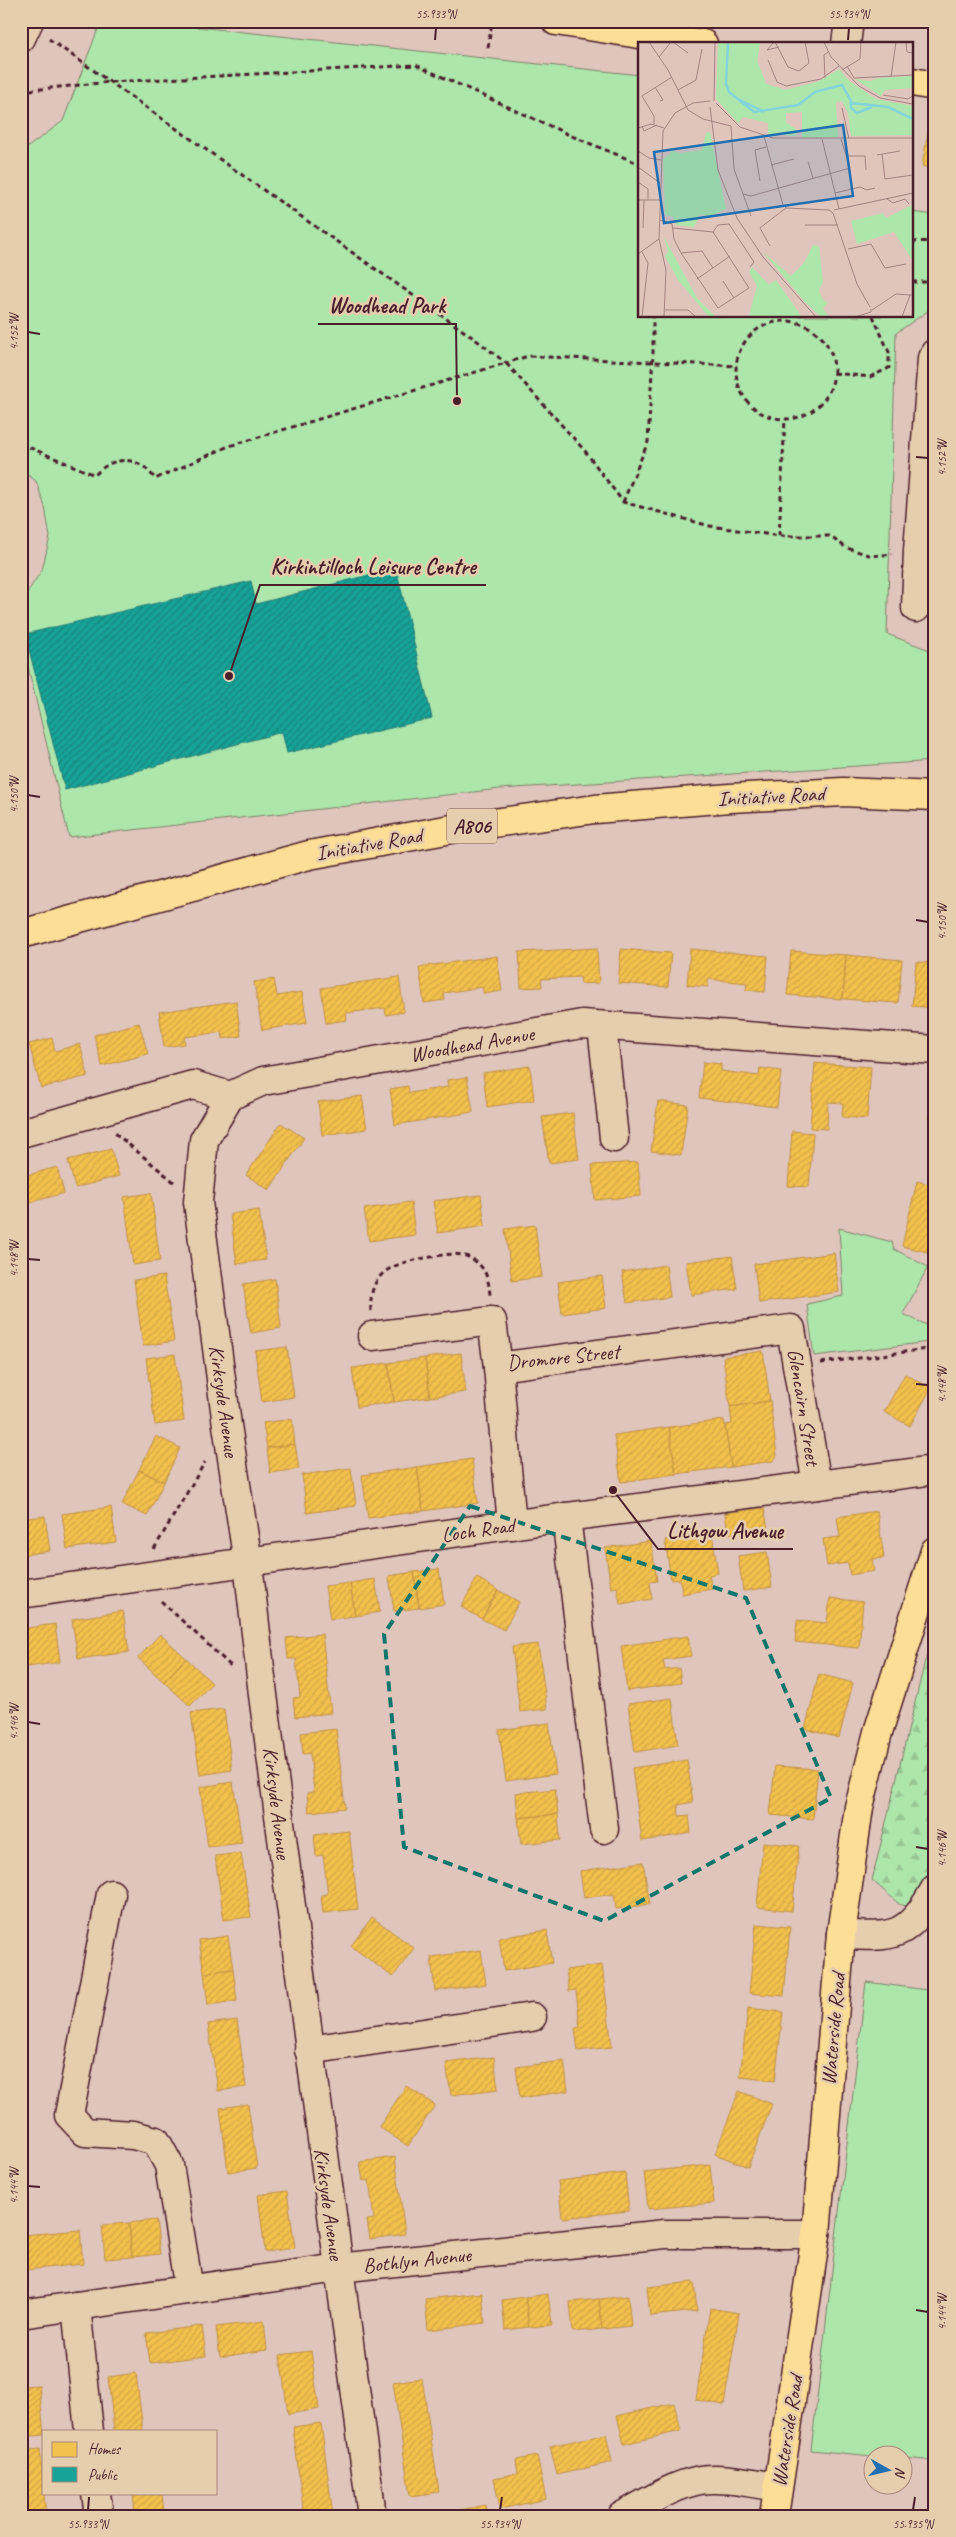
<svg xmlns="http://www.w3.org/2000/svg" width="956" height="2537" font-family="Caveat,sans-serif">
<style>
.green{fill:#ade6aa;stroke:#7c826a}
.forest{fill:url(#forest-firs);stroke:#7c826a}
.homes{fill:url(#homes-hatch);stroke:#c09044}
.public{fill:url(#public-hatch);stroke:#267b77}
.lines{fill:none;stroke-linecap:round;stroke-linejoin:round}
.minor-casing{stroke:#4a1f2b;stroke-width:31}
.major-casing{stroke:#4a1f2b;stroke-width:31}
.path{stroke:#4a1f2b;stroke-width:3;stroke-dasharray:5 4;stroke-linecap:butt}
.minor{stroke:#e6cdae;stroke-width:28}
.major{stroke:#fcde96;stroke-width:28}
.marked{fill:none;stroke:#0f766e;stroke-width:4;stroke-dasharray:10 6;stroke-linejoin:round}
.ticks{fill:none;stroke:#4a1f2b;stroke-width:2}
.labels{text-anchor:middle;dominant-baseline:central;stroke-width:5;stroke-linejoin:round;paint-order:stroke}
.shield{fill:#e6cdae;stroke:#795352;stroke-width:1}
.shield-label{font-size:20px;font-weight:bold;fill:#4a1f2b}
.street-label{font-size:21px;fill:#4a1f2b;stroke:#e6cdae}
.inset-river{fill:none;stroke:#83d5da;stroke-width:2.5}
.inset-road{fill:none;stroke:#a48382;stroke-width:1}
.view{fill:#1f6fb2;fill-opacity:0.15;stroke:#1f6fb2;stroke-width:2.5}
.inset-edge{fill:none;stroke:#4a1f2b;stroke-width:2.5}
.leader{fill:none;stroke:#4a1f2b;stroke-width:2}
.callout-dot{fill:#4a1f2b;stroke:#e6cdae;stroke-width:2}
.callout-label{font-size:22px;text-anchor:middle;font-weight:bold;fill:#4a1f2b;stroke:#e6cdae;stroke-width:5;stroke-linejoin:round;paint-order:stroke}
.neatline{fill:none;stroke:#4a1f2b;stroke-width:2}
.ticks-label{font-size:12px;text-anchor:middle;fill:#4a1f2b}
</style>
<defs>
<pattern id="forest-firs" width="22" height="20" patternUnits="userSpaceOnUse" patternTransform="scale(1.25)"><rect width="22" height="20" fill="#ade6aa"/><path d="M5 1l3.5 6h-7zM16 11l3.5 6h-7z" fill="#96c592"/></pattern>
<pattern id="homes-hatch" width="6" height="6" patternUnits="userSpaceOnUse" patternTransform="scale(1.25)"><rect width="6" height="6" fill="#f2c14e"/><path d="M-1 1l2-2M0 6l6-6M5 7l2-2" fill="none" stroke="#d1a544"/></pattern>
<pattern id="public-hatch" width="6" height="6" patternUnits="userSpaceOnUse" patternTransform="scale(1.25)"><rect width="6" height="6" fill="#17a398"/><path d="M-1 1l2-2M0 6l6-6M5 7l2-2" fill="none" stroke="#17847c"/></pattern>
</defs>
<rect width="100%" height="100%" fill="#e0c5bc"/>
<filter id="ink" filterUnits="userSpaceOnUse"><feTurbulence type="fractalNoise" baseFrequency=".02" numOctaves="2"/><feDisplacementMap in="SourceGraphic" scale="10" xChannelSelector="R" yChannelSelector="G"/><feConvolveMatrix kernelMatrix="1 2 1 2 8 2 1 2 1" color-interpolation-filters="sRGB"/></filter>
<g filter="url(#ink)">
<g class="green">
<polygon points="101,21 142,21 640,75 640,316 912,316 912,212 935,215 935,306 896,333 887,634 935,652 935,761 500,789 69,837 21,638 21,602 42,570 50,537 45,507 36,481 21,470 21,150 24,150 63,121"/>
<polygon points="839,1228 892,1242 894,1249 928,1267 903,1314 931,1327 929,1342 814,1356 807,1304 843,1296"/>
<polygon points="866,1982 935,1991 935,2461 904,2458 904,2454 873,2456 811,2450"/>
</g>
<polygon class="forest" points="935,1638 935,1915 899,1904 872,1880 925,1661"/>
<g class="homes">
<polygon points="929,126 935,127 935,169 922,166"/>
<polygon points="597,948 599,983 581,984 580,977 541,979 542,987 521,988 519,952"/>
<polygon points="621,949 671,953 668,987 618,983"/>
<polygon points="690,949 768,956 765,992 746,990 747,983 708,979 708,987 687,985"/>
<polygon points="791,951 846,955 843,999 787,995"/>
<polygon points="846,955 902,960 898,1003 843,999"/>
<polygon points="497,956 502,991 484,994 482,987 444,993 445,1000 424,1003 419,967"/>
<polygon points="916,962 935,963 935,1008 912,1006"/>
<polygon points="399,977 404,1012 386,1015 385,1008 346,1013 347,1020 326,1023 321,988"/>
<polygon points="274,979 277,996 302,992 307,1023 262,1030 254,982"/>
<polygon points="236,1001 241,1036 223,1039 222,1032 184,1037 185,1044 164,1047 159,1012"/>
<polygon points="139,1023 148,1054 102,1066 94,1035"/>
<polygon points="52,1038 55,1051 80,1044 88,1076 41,1088 29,1044"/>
<polygon points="703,1062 721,1064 721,1071 759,1076 760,1068 781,1071 777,1107 699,1098"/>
<polygon points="815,1063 871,1067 867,1119 842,1117 843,1103 828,1102 827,1129 810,1128"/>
<polygon points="530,1066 534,1100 487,1107 483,1073"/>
<polygon points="467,1077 473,1112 395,1125 390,1089 408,1086 409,1093 448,1087 447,1080"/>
<polygon points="934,1081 935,1081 935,1120 929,1119"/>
<polygon points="362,1096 367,1129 322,1135 318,1102"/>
<polygon points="658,1101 688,1105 681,1155 651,1151"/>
<polygon points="573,1113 579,1159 549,1163 542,1117"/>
<polygon points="281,1123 304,1138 269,1190 246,1175"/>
<polygon points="792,1131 813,1133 809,1187 788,1186"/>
<polygon points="111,1149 119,1176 75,1188 68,1160"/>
<polygon points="638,1162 641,1196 595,1200 592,1165"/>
<polygon points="57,1167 64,1193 21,1205 21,1177"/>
<polygon points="917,1181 935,1186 935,1221 927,1252 902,1246"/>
<polygon points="151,1193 160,1261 133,1265 124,1197"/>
<polygon points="481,1195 485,1226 438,1233 433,1201"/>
<polygon points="411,1202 415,1235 369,1241 364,1209"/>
<polygon points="259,1210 266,1260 237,1264 230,1214"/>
<polygon points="535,1225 542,1277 512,1281 505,1229"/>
<polygon points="834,1253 839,1292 759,1303 754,1264"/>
<polygon points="732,1256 737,1289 691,1295 686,1262"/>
<polygon points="666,1265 670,1297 627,1303 622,1272"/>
<polygon points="164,1276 174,1341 143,1346 134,1280"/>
<polygon points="602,1276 606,1308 562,1314 558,1282"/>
<polygon points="275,1279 281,1328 251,1333 243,1284"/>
<polygon points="287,1347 294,1397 262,1402 255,1351"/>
<polygon points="763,1351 770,1401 730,1407 723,1357"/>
<polygon points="461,1353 466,1392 430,1397 425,1358"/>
<polygon points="175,1354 184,1421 155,1425 146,1358"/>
<polygon points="425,1358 430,1397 394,1402 388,1363"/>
<polygon points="388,1363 394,1402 357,1407 352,1368"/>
<polygon points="905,1374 931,1388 910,1426 884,1412"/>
<polygon points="770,1401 777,1456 773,1461 731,1467 725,1425 732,1424 730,1407"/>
<polygon points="292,1419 295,1444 267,1448 263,1423"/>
<polygon points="724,1420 731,1467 676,1474 669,1427"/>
<polygon points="669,1427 676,1474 621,1482 614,1435"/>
<polygon points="156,1436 180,1448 164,1482 139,1470"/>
<polygon points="295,1444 299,1469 270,1473 267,1448"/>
<polygon points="472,1459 478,1503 423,1511 417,1467"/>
<polygon points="417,1467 423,1511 368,1518 362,1475"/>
<polygon points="351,1468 356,1506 307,1513 302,1475"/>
<polygon points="139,1470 164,1482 147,1516 122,1504"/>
<polygon points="111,1507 116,1542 67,1549 62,1514"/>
<polygon points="764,1508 768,1528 728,1534 725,1513"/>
<polygon points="877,1511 884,1558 872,1559 874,1571 850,1575 848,1563 827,1566 823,1539 840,1537 837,1517"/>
<polygon points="45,1516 50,1551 21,1555 21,1519"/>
<polygon points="712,1533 718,1573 709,1575 712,1589 682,1594 680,1579 671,1580 665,1540"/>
<polygon points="651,1541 657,1581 650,1582 652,1599 620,1604 617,1587 611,1588 605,1548"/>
<polygon points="767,1552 772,1587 743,1591 738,1556"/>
<polygon points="439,1569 444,1604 419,1608 414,1572"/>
<polygon points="414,1572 419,1608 394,1611 389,1576"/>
<polygon points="477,1578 498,1590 482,1619 461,1607"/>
<polygon points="375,1579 380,1612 355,1616 350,1583"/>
<polygon points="350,1583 355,1616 330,1619 325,1586"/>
<polygon points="498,1590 519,1602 504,1630 482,1619"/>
<polygon points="830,1598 863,1602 859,1648 795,1642 797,1620 827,1623"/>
<polygon points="123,1611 129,1652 78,1659 72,1619"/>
<polygon points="55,1624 60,1662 21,1668 21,1629"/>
<polygon points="160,1634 186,1658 164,1682 138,1658"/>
<polygon points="322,1634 331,1713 295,1717 293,1698 300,1697 296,1659 288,1659 286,1638"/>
<polygon points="688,1636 691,1656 663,1660 665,1670 679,1668 681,1683 627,1691 621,1646"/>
<polygon points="538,1644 547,1709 520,1712 512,1647"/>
<polygon points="186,1658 212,1683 190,1706 164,1682"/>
<polygon points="819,1674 853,1683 839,1738 805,1729"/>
<polygon points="672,1698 678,1745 635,1752 628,1704"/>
<polygon points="224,1709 232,1770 200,1775 191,1713"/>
<polygon points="549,1723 556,1774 506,1781 499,1730"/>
<polygon points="336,1729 345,1808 309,1812 307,1793 314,1792 310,1753 303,1754 301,1733"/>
<polygon points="687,1760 693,1802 678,1805 679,1816 689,1815 691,1833 642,1841 632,1768"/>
<polygon points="775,1766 818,1769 813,1819 770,1815"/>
<polygon points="233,1782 242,1843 208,1847 200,1787"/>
<polygon points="555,1789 558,1814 518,1818 516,1793"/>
<polygon points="558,1814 560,1840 521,1844 518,1818"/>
<polygon points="349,1831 358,1909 323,1913 321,1895 328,1894 323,1855 316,1856 314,1835"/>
<polygon points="763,1842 799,1846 792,1911 757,1907"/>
<polygon points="241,1853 251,1917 224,1920 215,1856"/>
<polygon points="643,1862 650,1904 616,1909 614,1894 584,1898 580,1871"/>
<polygon points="372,1917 414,1948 393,1977 351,1946"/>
<polygon points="756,1924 790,1927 784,1996 749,1993"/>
<polygon points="547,1930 552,1963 504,1971 499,1938"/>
<polygon points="228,1936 233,1969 204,1973 199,1940"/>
<polygon points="481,1950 486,1984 435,1991 431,1957"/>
<polygon points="602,1965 612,2047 578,2051 575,2028 580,2027 576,1990 569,1991 566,1970"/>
<polygon points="233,1969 237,2001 208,2005 204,1973"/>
<polygon points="748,2008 783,2012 775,2081 740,2077"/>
<polygon points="237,2020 246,2087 218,2091 208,2024"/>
<polygon points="494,2057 498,2089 451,2095 446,2063"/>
<polygon points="564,2061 568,2091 520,2098 516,2067"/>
<polygon points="406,2086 435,2105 408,2146 379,2127"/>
<polygon points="739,2091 772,2104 748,2167 715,2154"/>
<polygon points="248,2104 257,2168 228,2172 220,2108"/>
<polygon points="395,2157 405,2234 370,2239 367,2220 374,2219 369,2180 363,2181 360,2162"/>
<polygon points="710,2165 714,2203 648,2209 644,2172"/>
<polygon points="625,2173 629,2211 562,2218 558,2181"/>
<polygon points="287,2191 295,2248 265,2252 258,2195"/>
<polygon points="156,2220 160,2254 132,2257 129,2223"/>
<polygon points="129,2223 132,2257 105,2259 102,2225"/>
<polygon points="80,2230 83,2264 26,2270 23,2235"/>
<polygon points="694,2282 697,2311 650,2316 647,2287"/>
<polygon points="482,2293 485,2323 428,2330 425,2299"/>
<polygon points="548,2294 552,2325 529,2327 525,2297"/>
<polygon points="628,2296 631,2326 602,2329 599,2299"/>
<polygon points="525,2297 529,2327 505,2330 502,2300"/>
<polygon points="599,2299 602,2329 573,2332 570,2302"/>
<polygon points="710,2308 739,2313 724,2405 696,2400"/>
<polygon points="264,2321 267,2350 220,2357 216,2327"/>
<polygon points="202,2326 206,2356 150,2363 146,2333"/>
<polygon points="311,2351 319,2409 288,2414 280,2355"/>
<polygon points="136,2373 143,2431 114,2431 108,2377"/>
<polygon points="422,2378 439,2492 410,2496 393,2382"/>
<polygon points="39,2385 44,2435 21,2437 21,2386"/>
<polygon points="674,2403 681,2431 624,2444 617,2416"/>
<polygon points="321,2423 333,2516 304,2516 293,2427"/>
<polygon points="606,2434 612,2462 557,2475 550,2446"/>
<polygon points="40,2449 46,2516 21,2516 21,2451"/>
<polygon points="537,2456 546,2499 500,2509 494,2478 518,2473 516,2460"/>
<polygon points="133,2493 162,2493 164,2516 135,2516"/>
<polygon points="485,2505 487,2516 440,2516 440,2514"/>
</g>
<polygon class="public" points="396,568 432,718 287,753 282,732 65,790 25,634 251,581 256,604"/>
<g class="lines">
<g class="minor-casing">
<g id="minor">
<polyline points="21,38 29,21"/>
<polyline points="846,44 849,21"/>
<polyline points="916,608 918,551 932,358 935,353"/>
<polyline points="602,1026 614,1138"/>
<polyline points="230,1096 204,1140 198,1202 227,1425 248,1563 263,1695 372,2516"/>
<polyline points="21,1133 193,1085 230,1096 263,1081 582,1024 935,1050"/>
<polyline points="372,1336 492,1321 498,1367 791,1329 817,1485"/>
<polyline points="498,1367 512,1525"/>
<polyline points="566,1517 604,1829"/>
<polyline points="21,1594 566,1517 935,1470"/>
<polyline points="111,1894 69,2115 85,2132 133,2135 156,2141 169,2165 189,2290"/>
<path d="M841,1934C894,1939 908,1937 935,1889"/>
<polyline points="309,2050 532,2017"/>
<polyline points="76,2306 89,2431"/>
<polyline points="21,2314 338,2268 665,2234 816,2234"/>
<polyline points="96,2493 99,2516"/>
<path d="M622,2516C646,2503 673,2485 700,2480C725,2476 754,2484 778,2487"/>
</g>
</g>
<g class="major-casing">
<g id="major">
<polyline points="556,21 703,44"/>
<polyline points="912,82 935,86"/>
<polyline points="21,934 309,855 457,828 595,809 730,798 843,792 935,796"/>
<polyline points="774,2516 816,2234 841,1934 859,1807 878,1732 935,1551"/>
</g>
</g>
<g class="path">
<polyline points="49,39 475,339 506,363 528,356 737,366"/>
<polyline points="488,48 492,21"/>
<polyline points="21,91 109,82 416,65 574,137 640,164"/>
<polyline points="912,242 935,241"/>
<polyline points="912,282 935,282"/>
<circle cx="785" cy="370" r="49"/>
<polyline points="834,373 870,377 889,368 889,352 873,316"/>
<path d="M21,444L95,475C114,454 140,456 155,479L229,446L506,363L585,451L623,502L710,526L779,536H829L847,548L872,556L892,554"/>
<polyline points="623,502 648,442 653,353 653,316"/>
<polyline points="779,536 785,419"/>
<polyline points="115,1133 174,1182"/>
<path d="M371,1311C368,1269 396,1263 431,1257C446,1254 462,1251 475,1261C487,1269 489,1283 490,1295"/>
<polyline points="821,1363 935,1348"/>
<polyline points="154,1549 205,1462"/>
<polyline points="161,1601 233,1668"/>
</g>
<use href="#minor" class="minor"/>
<use href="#major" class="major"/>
</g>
</g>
<path class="marked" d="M470,1506L746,1598L831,1798L604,1921L404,1847L384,1634Z"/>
<path class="ticks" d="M435,40L436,28M848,40L849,28M28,332L40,334M916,457L928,458M28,795L40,797M916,920L928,922M28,1259L40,1260M916,1384L928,1385M28,1722L40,1724M916,1847L928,1849M28,2186L40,2187M916,2310L928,2312M88,2510L89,2497M500,2510L502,2497M913,2510L915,2497"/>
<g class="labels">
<rect class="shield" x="447" y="808.5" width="50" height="35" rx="4"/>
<g class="shield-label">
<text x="472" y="826">A806</text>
</g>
<g class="street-label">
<text transform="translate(771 796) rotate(-3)">Initiative Road</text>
<text transform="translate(369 844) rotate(-10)">Initiative Road</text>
<text transform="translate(472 1044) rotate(-10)">Woodhead Avenue</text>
<text transform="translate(563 1357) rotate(-6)">Dromore Street</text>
<text transform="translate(224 1401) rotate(82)">Kirksyde Avenue</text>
<text transform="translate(804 1407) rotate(81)">Glencairn Street</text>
<text transform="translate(478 1530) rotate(-8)">Loch Road</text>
<text transform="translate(277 1803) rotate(83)">Kirksyde Avenue</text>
<text transform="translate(833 2029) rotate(-85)">Waterside Road</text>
<text transform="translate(329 2204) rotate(82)">Kirksyde Avenue</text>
<text transform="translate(417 2260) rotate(-6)">Bothlyn Avenue</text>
<text transform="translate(787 2431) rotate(-81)">Waterside Road</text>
</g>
</g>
<g transform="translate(638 42)">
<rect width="275" height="275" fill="#e0c5bc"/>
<path d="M80,0H122L119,19L128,42L147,48L175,43L201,27L208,35L204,34L238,57L275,64V93L213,94L210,71L204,59L198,60L200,95L164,96V70L124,71L103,64L100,81L78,57ZM72,90L88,167L73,174L62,173L56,185L38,183L35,175L27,173L25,117L32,112L33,108L42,111L64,108L68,91ZM138,238L164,275H114L122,248Z" fill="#ade6aa"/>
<path d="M118,0H122L119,19L128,42L147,48L203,34L209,36L215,44L216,58L203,42H189L158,52L134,51L112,43L105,8L107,4L115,5ZM275,34V46L247,48L243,54L217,37L232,39L241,36ZM92,52L127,65L158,62L164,70L148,71V80L159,88L158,94L130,92V81L105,75L100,81L82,57ZM26,195L59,256L78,275H71L40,238L27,214L30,210ZM175,203L181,204L185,240L181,248L184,257L190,261L185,266L191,275H183L167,260L125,210L153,234L166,221ZM114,225L132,244L129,275H125L123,257L116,275L111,273L119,244L111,230Z" fill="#ade6aa"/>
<path d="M274,163L275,219L256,190L219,202L213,179L245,171L248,176Z" fill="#ade6aa"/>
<path class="inset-river" d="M90,0L88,42L91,50L116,70L160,63L177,50L204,43L214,61L250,65L275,77M98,56L126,70M213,59V66L219,71L234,65"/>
<path class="inset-road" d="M11,0L30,28L50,68L65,77L93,84L96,127L113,174M35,0L50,11M136,0L129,8L141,5M137,0L150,25L161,29L171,21L167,0M186,0L193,15L221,44L242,56L275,62M268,0L269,10L275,11M21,15L33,0M130,18L139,40L148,44L183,37L201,24M209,24L216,36L275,33M204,28L222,17L223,0M253,35L258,0M187,36L186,13L190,10M17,45L25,58L22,59M40,48L58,38L64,7M245,53L270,57L275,54M76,59L77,0M78,61L102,85L135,96H275M72,65L80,128L99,176L125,215L178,275M204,66L211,97M16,82V74L4,54L34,35M4,84L6,89L19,83M0,86L13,82L26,86M126,94L145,163L148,166L191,168L195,171L219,242L232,265M184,97L201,167M0,109L11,116L23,118M244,112L247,137L275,133M239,113L262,109M210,114H227L228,128M170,120L175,136M133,123L156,117M0,125L22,141M122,139L117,108L128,105M0,140L10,147V158M197,151L222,145L229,148L237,146M105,152L113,154L212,126L203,97M249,157L255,161L267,157L271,162M0,158H22M196,168L275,151M22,178L34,182L36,197L43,211L80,266L111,246L75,190L35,186M167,183H200M5,186L6,158M75,190L80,183L91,182L116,220L112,225M132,204L122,186L148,166M210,207L233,202L247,226L268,222M4,210L10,221L4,275M43,211L64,209L75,226M0,212L21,197M59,237L92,214M85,239L96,256M27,268H50L58,275M234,268L258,252L272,253M26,275L28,228L21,197L25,89L37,71L55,61L72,59M217,275L233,270V267M264,275L272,253H275"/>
<path class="view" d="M205,83L215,154L26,181L16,110Z"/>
<rect width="275" height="275" class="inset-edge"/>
</g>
<path class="leader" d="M457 401L456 324H318M229 676L260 585H486M613 1490L658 1549H793"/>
<g class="callout-dot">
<circle cx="457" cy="401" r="5"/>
<circle cx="229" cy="676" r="5"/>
<circle cx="613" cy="1490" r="5"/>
</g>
<g class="callout-label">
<text x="387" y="313">Woodhead Park</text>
<text x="373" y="574">Kirkintilloch Leisure Centre</text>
<text x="725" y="1538">Lithgow Avenue</text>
</g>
<rect width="956" height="2537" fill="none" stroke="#e6cdae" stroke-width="55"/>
<rect x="42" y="2430" width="175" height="65" fill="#e6cdae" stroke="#a8877a"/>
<rect x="52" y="2442" width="25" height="15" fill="#f2c14e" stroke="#a8877a"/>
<text x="88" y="2454" font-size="15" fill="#4a1f2b">Homes</text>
<rect x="52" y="2467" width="25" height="15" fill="#17a398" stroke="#a8877a"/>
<text x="88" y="2480" font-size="15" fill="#4a1f2b">Public</text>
<g transform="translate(888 2470) rotate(98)"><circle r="24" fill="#e6cdae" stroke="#a8877a"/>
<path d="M0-4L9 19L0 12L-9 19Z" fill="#1f6fb2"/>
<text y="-8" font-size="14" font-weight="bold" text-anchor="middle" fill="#4a1f2b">N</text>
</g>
<rect x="28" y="28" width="900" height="2482" class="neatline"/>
<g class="ticks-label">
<text x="436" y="18">55.933°N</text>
<text x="849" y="18">55.934°N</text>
<text transform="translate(14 332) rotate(-90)" y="4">4.152°W</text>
<text transform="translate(942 458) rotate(-90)" y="4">4.152°W</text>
<text transform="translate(14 795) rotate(-90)" y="4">4.150°W</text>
<text transform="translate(942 922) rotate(-90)" y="4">4.150°W</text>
<text transform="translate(14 1259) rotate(-90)" y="4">4.148°W</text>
<text transform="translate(942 1385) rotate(-90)" y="4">4.148°W</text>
<text transform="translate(14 1722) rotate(-90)" y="4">4.146°W</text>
<text transform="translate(942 1849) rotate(-90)" y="4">4.146°W</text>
<text transform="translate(14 2186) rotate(-90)" y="4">4.144°W</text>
<text transform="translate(942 2312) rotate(-90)" y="4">4.144°W</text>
<text x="88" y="2528">55.933°N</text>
<text x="500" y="2528">55.934°N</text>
<text x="913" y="2528">55.935°N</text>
</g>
</svg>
